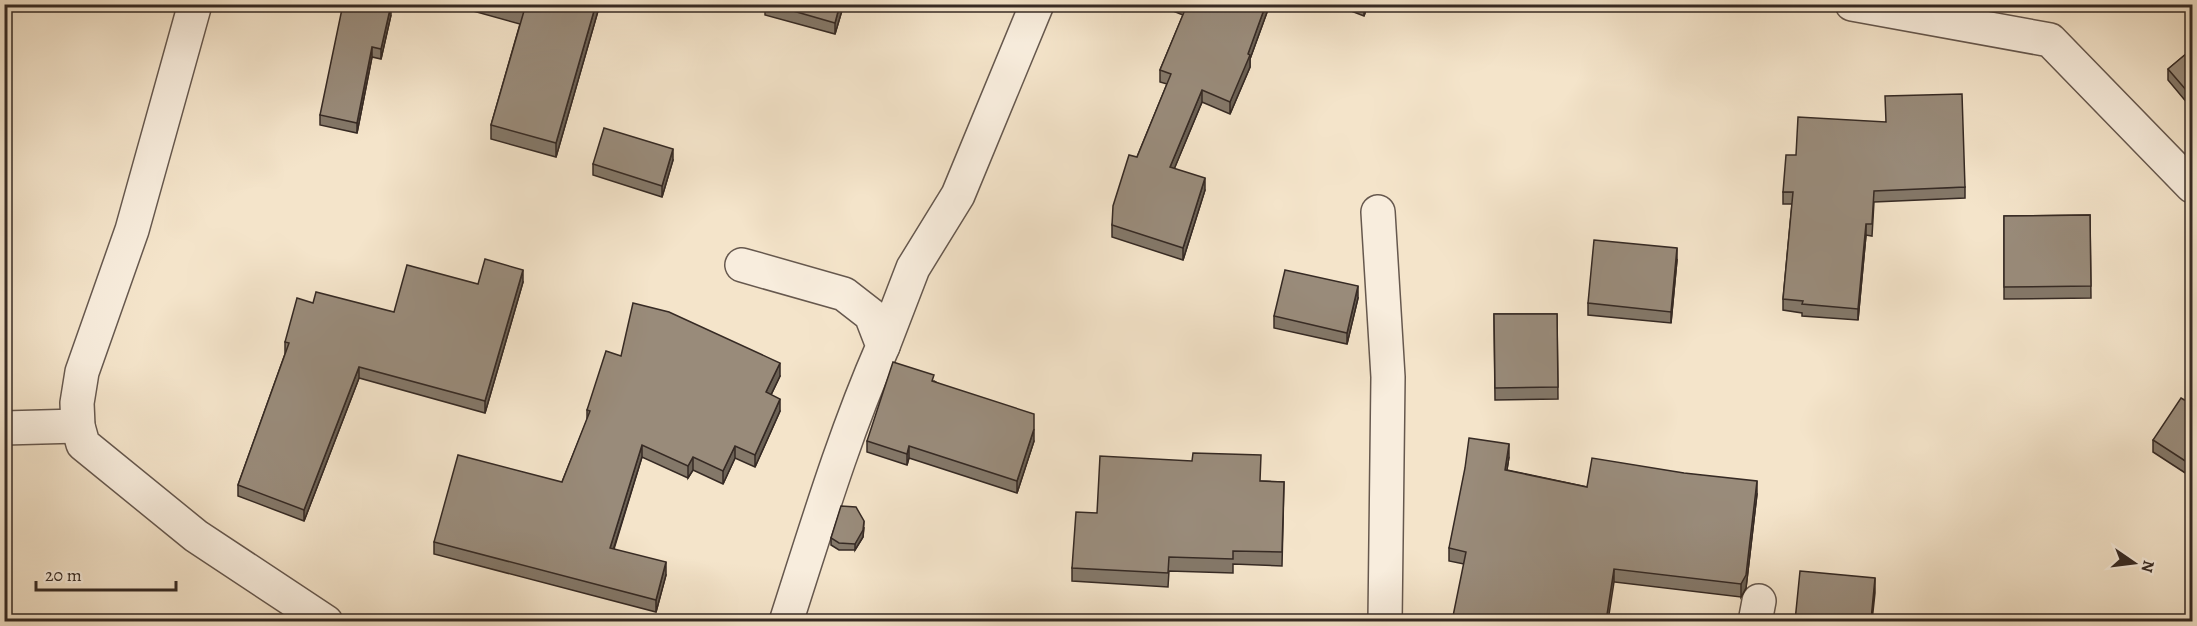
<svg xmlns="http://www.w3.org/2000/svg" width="2197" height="626" font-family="Alegreya,serif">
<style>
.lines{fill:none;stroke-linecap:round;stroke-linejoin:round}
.minor-casing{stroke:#66584e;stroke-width:36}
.minor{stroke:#f8eddd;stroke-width:33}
.wall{fill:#847869;stroke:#362a24;stroke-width:1.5}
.shaded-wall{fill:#6b6155;stroke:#362a24;stroke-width:1.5}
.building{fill:#998b7a;stroke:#362a24;stroke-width:1.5}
</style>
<rect width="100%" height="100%" fill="#f4e4ca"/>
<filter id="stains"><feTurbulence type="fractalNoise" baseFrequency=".00333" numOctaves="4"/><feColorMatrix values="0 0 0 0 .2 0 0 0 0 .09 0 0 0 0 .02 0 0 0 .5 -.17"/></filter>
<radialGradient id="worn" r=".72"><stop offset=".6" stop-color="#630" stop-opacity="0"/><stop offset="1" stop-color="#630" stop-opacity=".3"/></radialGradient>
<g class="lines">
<g class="minor-casing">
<g id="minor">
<polyline points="195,4 132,230 82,372 77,403 78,426 83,444 196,536 326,622"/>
<polyline points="1852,4 2050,40 2192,186"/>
<polyline points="1378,212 1388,377 1385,622"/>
<path d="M742,265L844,294L871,315L883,346C844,435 816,529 786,622"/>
<polyline points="883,346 913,268 958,195 1037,4"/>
<polyline points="4,428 78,426"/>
<polyline points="1755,622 1759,601"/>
</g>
</g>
<use href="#minor" class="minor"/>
</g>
<g class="wall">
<polygon points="448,4 600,4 556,157 491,139 491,125 520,24"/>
<polygon points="765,4 859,4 857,11 843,7 835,34 765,15"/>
<polygon points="1173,4 1270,4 1250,59 1250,67 1230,114 1202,102 1174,169 1205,190 1183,260 1112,237 1112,225 1137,157 1167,84 1160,82 1160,70 1183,15 1173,11"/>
<polygon points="1333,4 1368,4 1364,16"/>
<polygon points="391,15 381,59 372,57 357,133 320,125 320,115"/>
<polygon points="2193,48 2193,110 2168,80 2168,69"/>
<polygon points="673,160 662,197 593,175 593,164"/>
<polygon points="1965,187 1965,198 1874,202 1872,236 1866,235 1858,320 1802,316 1802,313 1783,310 1783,299 1792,204 1783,204 1783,192"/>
<polygon points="2090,215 2091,298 2004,299 2004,216"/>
<polygon points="1677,260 1671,323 1588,315 1588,303"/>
<polygon points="523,282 485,413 359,378 304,521 238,496 238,485 285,354 285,342 313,303 394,312 478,284"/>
<polygon points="1358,298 1347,344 1274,328 1274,316"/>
<polygon points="1494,314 1557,314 1558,399 1495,400"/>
<polygon points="621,356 780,376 771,395 780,411 755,467 735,458 723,484 693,470 688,478 642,457 614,549 666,575 656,612 434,554 434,542 562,482 587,420 587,410"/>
<polygon points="934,381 1034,441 1017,493 909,458 907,465 867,452 867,441"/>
<polygon points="2193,405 2193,478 2153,452 2153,440"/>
<polygon points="1509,457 1507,470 1587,487 1757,494 1746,588 1741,597 1464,564 1449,561 1449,548"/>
<polygon points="1261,481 1284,482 1282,566 1233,564 1233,573 1169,571 1168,587 1072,581 1072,568 1097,513"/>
<polygon points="864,528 863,537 855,550 839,550 831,545 831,538"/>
</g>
<g class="shaded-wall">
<polygon points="596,4 600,4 556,157 556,143"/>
<polygon points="840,4 843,4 843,7 835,34 835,23"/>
<polygon points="1266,4 1270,4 1250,59 1250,67 1230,114 1230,102"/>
<polygon points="1364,4 1368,4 1364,16"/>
<polygon points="391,5 391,15 381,59 381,49"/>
<polygon points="372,47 372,57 357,133 357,123"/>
<polygon points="1202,90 1202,102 1170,179 1170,167"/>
<polygon points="673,149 673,160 662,197 662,186"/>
<polygon points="1205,178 1205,190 1183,260 1183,248"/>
<polygon points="1866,224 1866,235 1858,320 1858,309"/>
<polygon points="1677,248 1677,260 1671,323 1671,312"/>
<polygon points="523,270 523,282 485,413 485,401"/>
<polygon points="1358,286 1358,298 1347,344 1347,333"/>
<polygon points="780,363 780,376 766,405 766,392"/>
<polygon points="359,367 359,378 304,521 304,510"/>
<polygon points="780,399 780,411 755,467 755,455"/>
<polygon points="1034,429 1034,441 1017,493 1017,481"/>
<polygon points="1509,444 1509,457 1505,482 1505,470"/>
<polygon points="642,445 642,457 610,560 610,548"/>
<polygon points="735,446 735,458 723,484 723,471"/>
<polygon points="909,446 909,458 907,465 907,454"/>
<polygon points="693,457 693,470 688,478 688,466"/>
<polygon points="1757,481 1757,494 1746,588 1741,597 1741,584"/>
<polygon points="864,521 863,537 855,550 855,544"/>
<polygon points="666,562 666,575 656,612 656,600"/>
<polygon points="1614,569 1614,582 1608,621 1606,621"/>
<polygon points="1875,578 1875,593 1872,621 1871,621"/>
</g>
<g class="building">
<polygon points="343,4 391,5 381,49 372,47 357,123 320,115"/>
<polygon points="499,4 596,4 556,143 491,125 524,11"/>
<polygon points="769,4 840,4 835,23"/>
<polygon points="1186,4 1266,4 1248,54 1250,55 1230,102 1202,90 1170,167 1205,178 1183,248 1112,225 1113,206 1129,155 1137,157 1171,74 1160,70 1187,5"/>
<polygon points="2193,48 2193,98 2168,69"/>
<polygon points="1962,94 1965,187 1874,191 1872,224 1866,224 1858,309 1802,304 1803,301 1783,299 1793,192 1783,192 1786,155 1796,155 1798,117 1886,122 1885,96"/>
<polygon points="604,128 673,149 662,186 593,164"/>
<polygon points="2090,215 2091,286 2004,287 2004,216"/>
<polygon points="1594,240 1677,248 1671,312 1588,303"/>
<polygon points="485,259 523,270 485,401 359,367 304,510 238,485 289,343 285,342 297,298 313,303 316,292 394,312 407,265 478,284"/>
<polygon points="1285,270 1358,286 1347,333 1274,316"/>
<polygon points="633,303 669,312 780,363 766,392 780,399 755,455 735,446 723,471 693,457 688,466 642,445 610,548 666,562 656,600 434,542 458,455 562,482 590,411 587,410 606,351 621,356"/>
<polygon points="1494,314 1557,314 1558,387 1495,388"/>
<polygon points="893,362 934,375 932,381 1034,414 1034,429 1017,481 909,446 907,454 867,441"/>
<polygon points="2181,398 2193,405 2193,466 2153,440"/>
<polygon points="1469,438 1509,444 1505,470 1587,487 1592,458 1684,473 1757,481 1746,575 1741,584 1614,569 1606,621 1452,621 1466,552 1449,548 1465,468"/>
<polygon points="1193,453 1261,455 1260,481 1284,482 1282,552 1233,551 1233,559 1169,557 1168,573 1072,568 1076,512 1097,513 1100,456 1192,461"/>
<polygon points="841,506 856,507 864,521 863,530 855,544 839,543 831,538"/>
<polygon points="1800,571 1875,578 1871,620 1885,621 1795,621"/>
<polygon points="550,617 558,621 547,621"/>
</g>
<rect width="2197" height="626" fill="none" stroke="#f4e4ca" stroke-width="24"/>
<rect x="6" y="6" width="2185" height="614" fill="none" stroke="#362a24" stroke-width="3"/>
<rect x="12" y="12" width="2173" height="602" fill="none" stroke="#362a24" stroke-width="1.5"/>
<g transform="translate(2134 563) rotate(104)" stroke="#f8eddd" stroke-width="4.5" paint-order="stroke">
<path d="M0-4.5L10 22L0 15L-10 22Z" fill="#362a24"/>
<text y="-9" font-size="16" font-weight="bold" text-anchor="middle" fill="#362a24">N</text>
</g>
<path d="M36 581v9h140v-9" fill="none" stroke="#362a24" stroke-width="3"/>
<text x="45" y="581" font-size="18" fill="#362a24" stroke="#f8eddd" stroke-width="4.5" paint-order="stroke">20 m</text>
<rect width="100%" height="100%" filter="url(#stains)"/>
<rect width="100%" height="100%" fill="url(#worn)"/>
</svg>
